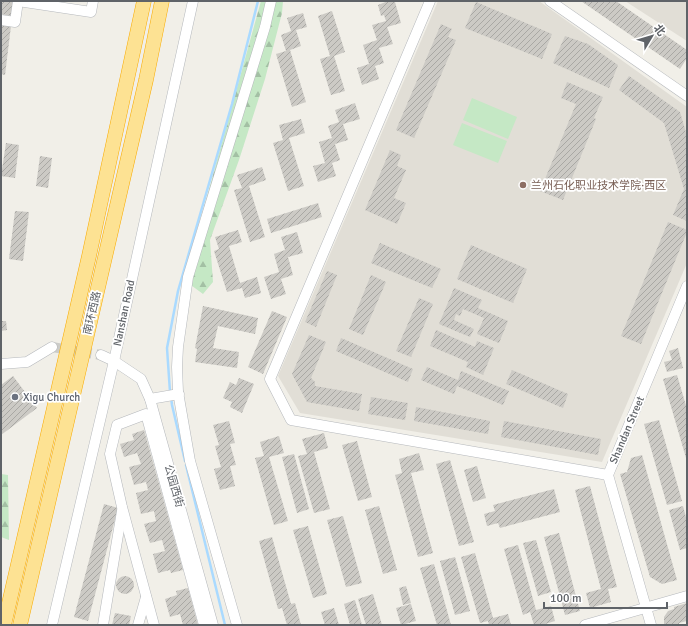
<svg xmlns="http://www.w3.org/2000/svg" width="688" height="626" font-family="Signika,'Noto Sans SC',sans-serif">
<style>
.education{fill:#e1ded6}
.grass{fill:#c5e8c5}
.forest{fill:url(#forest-firs)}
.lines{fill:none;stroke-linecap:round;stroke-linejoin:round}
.stream{stroke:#aadaff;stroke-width:2.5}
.building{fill:url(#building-hatch)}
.minor-tunnel{stroke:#ccccc8;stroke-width:10;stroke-dasharray:10 5;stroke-linecap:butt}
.minor-casing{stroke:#b5b8bc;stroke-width:11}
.highway-casing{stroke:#f9ab00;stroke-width:15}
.minor{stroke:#fff;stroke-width:10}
.highway{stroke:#fde293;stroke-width:14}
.education-dot{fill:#8d6e63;stroke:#fff;stroke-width:1.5}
.worship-dot{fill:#6b7280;stroke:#fff;stroke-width:1.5}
.labels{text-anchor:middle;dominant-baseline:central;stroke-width:3.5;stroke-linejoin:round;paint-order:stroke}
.education-label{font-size:11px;fill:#785e54;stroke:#fff;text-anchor:start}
.street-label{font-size:11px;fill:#5f6368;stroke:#fff}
.worship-label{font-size:11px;fill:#5b616d;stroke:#fff;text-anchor:start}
</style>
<defs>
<pattern id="forest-firs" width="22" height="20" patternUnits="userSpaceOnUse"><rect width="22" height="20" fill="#c5e8c5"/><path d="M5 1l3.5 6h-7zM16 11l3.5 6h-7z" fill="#a3c0a4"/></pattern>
<pattern id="building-hatch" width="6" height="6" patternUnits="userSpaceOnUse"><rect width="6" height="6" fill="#cccac5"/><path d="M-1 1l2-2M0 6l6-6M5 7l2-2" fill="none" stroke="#a9a8a4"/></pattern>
</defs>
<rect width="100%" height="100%" fill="#f1efe8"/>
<g class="education">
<polygon points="438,1 539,1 687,107 687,263 602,462 300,413 278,376"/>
<polygon points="625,1 687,1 687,41"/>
</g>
<g class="grass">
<polygon points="472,98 517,117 508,139 463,120"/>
<polygon points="462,123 507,141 498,163 453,145"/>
</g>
<g class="forest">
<polygon points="261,1 283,1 282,13 265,79 239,160 210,240 213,282 203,294 184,280"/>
<polygon points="1,474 8,475 9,540 1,537"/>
</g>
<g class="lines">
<g class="stream">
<polyline points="170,392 167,348 178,291 232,104 258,1"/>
<polyline points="171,397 172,405 185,461"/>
<polyline points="186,465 225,625"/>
</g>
</g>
<g class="building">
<polygon points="1,1 14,1 11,16 1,14"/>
<polygon points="388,1 398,1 395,2 401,23 387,27 393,44 379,48 384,63 375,66 379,79 362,85 357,68 369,64 363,45 377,40 372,25 386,21 384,15 381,16 378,5"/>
<polygon points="581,1 616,1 687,50 687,58 680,69"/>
<polygon points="476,2 552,34 542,59 465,28"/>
<polygon points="332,11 345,52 334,56 345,91 331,95 320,59 330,56 318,16"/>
<polygon points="303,13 307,27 296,30 301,46 290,50 306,102 292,107 276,54 286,51 281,35 291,31 287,18"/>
<polygon points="441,24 452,29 448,37 456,40 414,138 396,130"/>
<polygon points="1,25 11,26 5,75 1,74"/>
<polygon points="565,36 588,44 618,65 609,88 553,63"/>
<polygon points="629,76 680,112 687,136 687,221 673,215 684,189 664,123 619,90"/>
<polygon points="567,82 603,97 594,118 596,119 563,200 540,191 576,104 561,98"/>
<polygon points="355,103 360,119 343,124 348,140 335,144 340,160 332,163 336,176 318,182 313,166 325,163 319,142 332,138 328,126 339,122 335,110"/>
<polygon points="301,119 305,133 289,138 304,186 288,191 273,143 283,140 279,125"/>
<polygon points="6,143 19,145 15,178 1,176"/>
<polygon points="390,150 401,155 397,166 406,170 394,198 406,203 397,224 365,210"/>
<polygon points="40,156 52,158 48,188 36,186"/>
<polygon points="262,167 266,180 249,186 265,237 250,242 234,190 242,188 237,175"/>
<polygon points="318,203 322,217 271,233 267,219"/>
<polygon points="15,211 29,212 23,261 9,259"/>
<polygon points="668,222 687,230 687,232 641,344 621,336"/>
<polygon points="238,230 242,242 229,246 240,283 257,277 261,293 245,298 242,288 227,292 214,251 219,249 215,237"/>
<polygon points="297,232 303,253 288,257 293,275 281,279 286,294 271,299 264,277 279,272 274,254 285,250 281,237"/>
<polygon points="380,243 441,269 432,288 371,263"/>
<polygon points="471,245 527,269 513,303 457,279"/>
<polygon points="327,271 337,275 316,327 305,322"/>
<polygon points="371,275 386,282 363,335 349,329"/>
<polygon points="454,288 482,300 478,308 508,321 499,343 477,334 484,318 463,309 460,316 456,314 454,320 474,329 470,337 439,324"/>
<polygon points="419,298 433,304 411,357 396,351"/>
<polygon points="203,306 258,318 255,334 218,326 213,348 239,352 237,368 195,362 197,349 195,348"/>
<polygon points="272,311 287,317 263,374 248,367"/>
<polygon points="1,321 6,321 7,330 1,331"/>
<polygon points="436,330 475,347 477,341 494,348 483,375 466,367 468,362 430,346"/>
<polygon points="309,335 326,342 311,378 315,382 315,386 362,394 359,411 307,402 292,374"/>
<polygon points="341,338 413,369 408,382 336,351"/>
<polygon points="678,348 683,368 667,372 664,362 672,360 669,351"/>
<polygon points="427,367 458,380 461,371 509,391 503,405 457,386 454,394 421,380"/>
<polygon points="512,370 568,394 563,408 506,384"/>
<polygon points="677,375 687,409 687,458 686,458 663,379"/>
<polygon points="13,376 37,408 1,435 1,385"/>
<polygon points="239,378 254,384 242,413 230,407 232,402 223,398 230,382 236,385"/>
<polygon points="371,397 408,403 405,420 368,414"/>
<polygon points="416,407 490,421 488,434 414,421"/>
<polygon points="659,420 682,501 667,505 644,424"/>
<polygon points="229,421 235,443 230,444 236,465 230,466 235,486 220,490 214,469 221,467 215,446 219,445 213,425"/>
<polygon points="504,421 601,439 598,455 501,437"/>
<polygon points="144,430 183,570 171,573 170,570 158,573 153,554 165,551 162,540 150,543 144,524 156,521 154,511 141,514 136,493 148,490 146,482 134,485 129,467 141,464 137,453 124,457 120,444 134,440 132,434"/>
<polygon points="324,433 328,448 314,452 330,509 314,513 298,456 307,454 302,439"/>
<polygon points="279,436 284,453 269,457 288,521 274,525 255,458 264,456 260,442"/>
<polygon points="357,441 372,497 358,501 342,445"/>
<polygon points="419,453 424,470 411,473 433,553 418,557 395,475 402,473 399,459"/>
<polygon points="294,454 309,509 297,513 282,457"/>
<polygon points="642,455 677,580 662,584 650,577 620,474 627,472 631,458"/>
<polygon points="450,460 474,542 459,546 436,464"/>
<polygon points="477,466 486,498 473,502 464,470"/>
<polygon points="590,486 617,587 608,589 611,602 590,608 586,593 601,589 575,490"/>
<polygon points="554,489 560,512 500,528 498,523 487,526 484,514 495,511 493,505"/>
<polygon points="104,504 118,508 88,621 74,617"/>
<polygon points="379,506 397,570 383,574 365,510"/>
<polygon points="683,506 687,521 687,548 680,550 669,510"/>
<polygon points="343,516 362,583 346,587 327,520"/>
<polygon points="308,526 327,594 313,598 293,530"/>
<polygon points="559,533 580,611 565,615 544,537"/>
<polygon points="272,537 291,604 295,603 301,625 287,625 282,608 278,609 259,541"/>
<polygon points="536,540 551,592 538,596 523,543"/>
<polygon points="518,545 536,610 551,606 555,621 542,625 534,625 530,612 523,615 504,549"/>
<polygon points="475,553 493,618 508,614 511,625 489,625 488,621 480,623 461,557"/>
<polygon points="455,557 470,611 455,615 440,561"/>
<polygon points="434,564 451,625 437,625 420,568"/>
<circle cx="125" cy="585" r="9"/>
<polygon points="406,586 411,603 403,605 399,588"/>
<polygon points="188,588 198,625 183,625 180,614 170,617 165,599 177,595 176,591"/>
<polygon points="373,594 382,625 366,625 358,599"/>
<polygon points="355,600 362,625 350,625 344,604"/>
<polygon points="687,603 687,621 679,623 679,625 664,625 664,617 668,611 674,609 674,607"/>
<polygon points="411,604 416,621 401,625 396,608"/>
<polygon points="334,608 339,625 325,625 321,612"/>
<polygon points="115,613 131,616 129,625 112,625"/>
</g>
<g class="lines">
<polyline class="minor-tunnel" points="52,347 101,355"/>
<g class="minor-casing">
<g id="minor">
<polyline points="18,1 91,12 93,1"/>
<polyline points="430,1 270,379 291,420 608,475"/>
<polyline points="550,1 687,96"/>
<polyline points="1,20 15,22 18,1"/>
<polyline points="101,355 114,361 141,379 150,399 213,625"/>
<polyline points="1,364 27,362 52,347"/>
<polyline points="150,399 179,394"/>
<polyline points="52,625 114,361 193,1"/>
<polyline points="103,625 122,511"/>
<polyline points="138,625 146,597"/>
<polyline points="154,625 122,507 110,454 117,425 146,414 204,625"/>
<polyline points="237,625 190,461 178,392 177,367 178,347 188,277 265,27 271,1"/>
<polyline points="585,625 687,596"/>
<polyline points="651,625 608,475 687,286"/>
</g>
</g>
<g class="highway-casing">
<g id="highway">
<polyline points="4,625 89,256 144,1"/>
<polyline points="20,625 146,80 162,1"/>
</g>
</g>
<use href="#minor" class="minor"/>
<use href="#highway" class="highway"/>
</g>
<circle class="education-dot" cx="523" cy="185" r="4"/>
<circle class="worship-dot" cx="15" cy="397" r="4"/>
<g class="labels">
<g class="education-label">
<text x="531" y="185">兰州石化职业技术学院·西区</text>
</g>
<g class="street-label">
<text transform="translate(92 313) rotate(-77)">南环西路</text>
<text transform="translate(124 313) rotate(-78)">Nanshan Road</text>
<text transform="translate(627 430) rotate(-67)">Shandan Street</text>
<text transform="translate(174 486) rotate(74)">公园西街</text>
</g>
<g class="worship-label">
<text x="23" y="397">Xigu Church</text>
</g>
</g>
<rect width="688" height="626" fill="none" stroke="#5f6368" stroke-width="4"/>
<g transform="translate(652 36) rotate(52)" stroke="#ffffff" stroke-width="3" paint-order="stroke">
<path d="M0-3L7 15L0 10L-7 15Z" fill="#5f6368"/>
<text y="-6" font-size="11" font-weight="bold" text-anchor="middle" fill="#5f6368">北</text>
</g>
<path d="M544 602v6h123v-6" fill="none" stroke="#5f6368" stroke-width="2"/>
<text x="550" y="602" font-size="12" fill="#5f6368" stroke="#ffffff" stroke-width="3" paint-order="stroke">100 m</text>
</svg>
